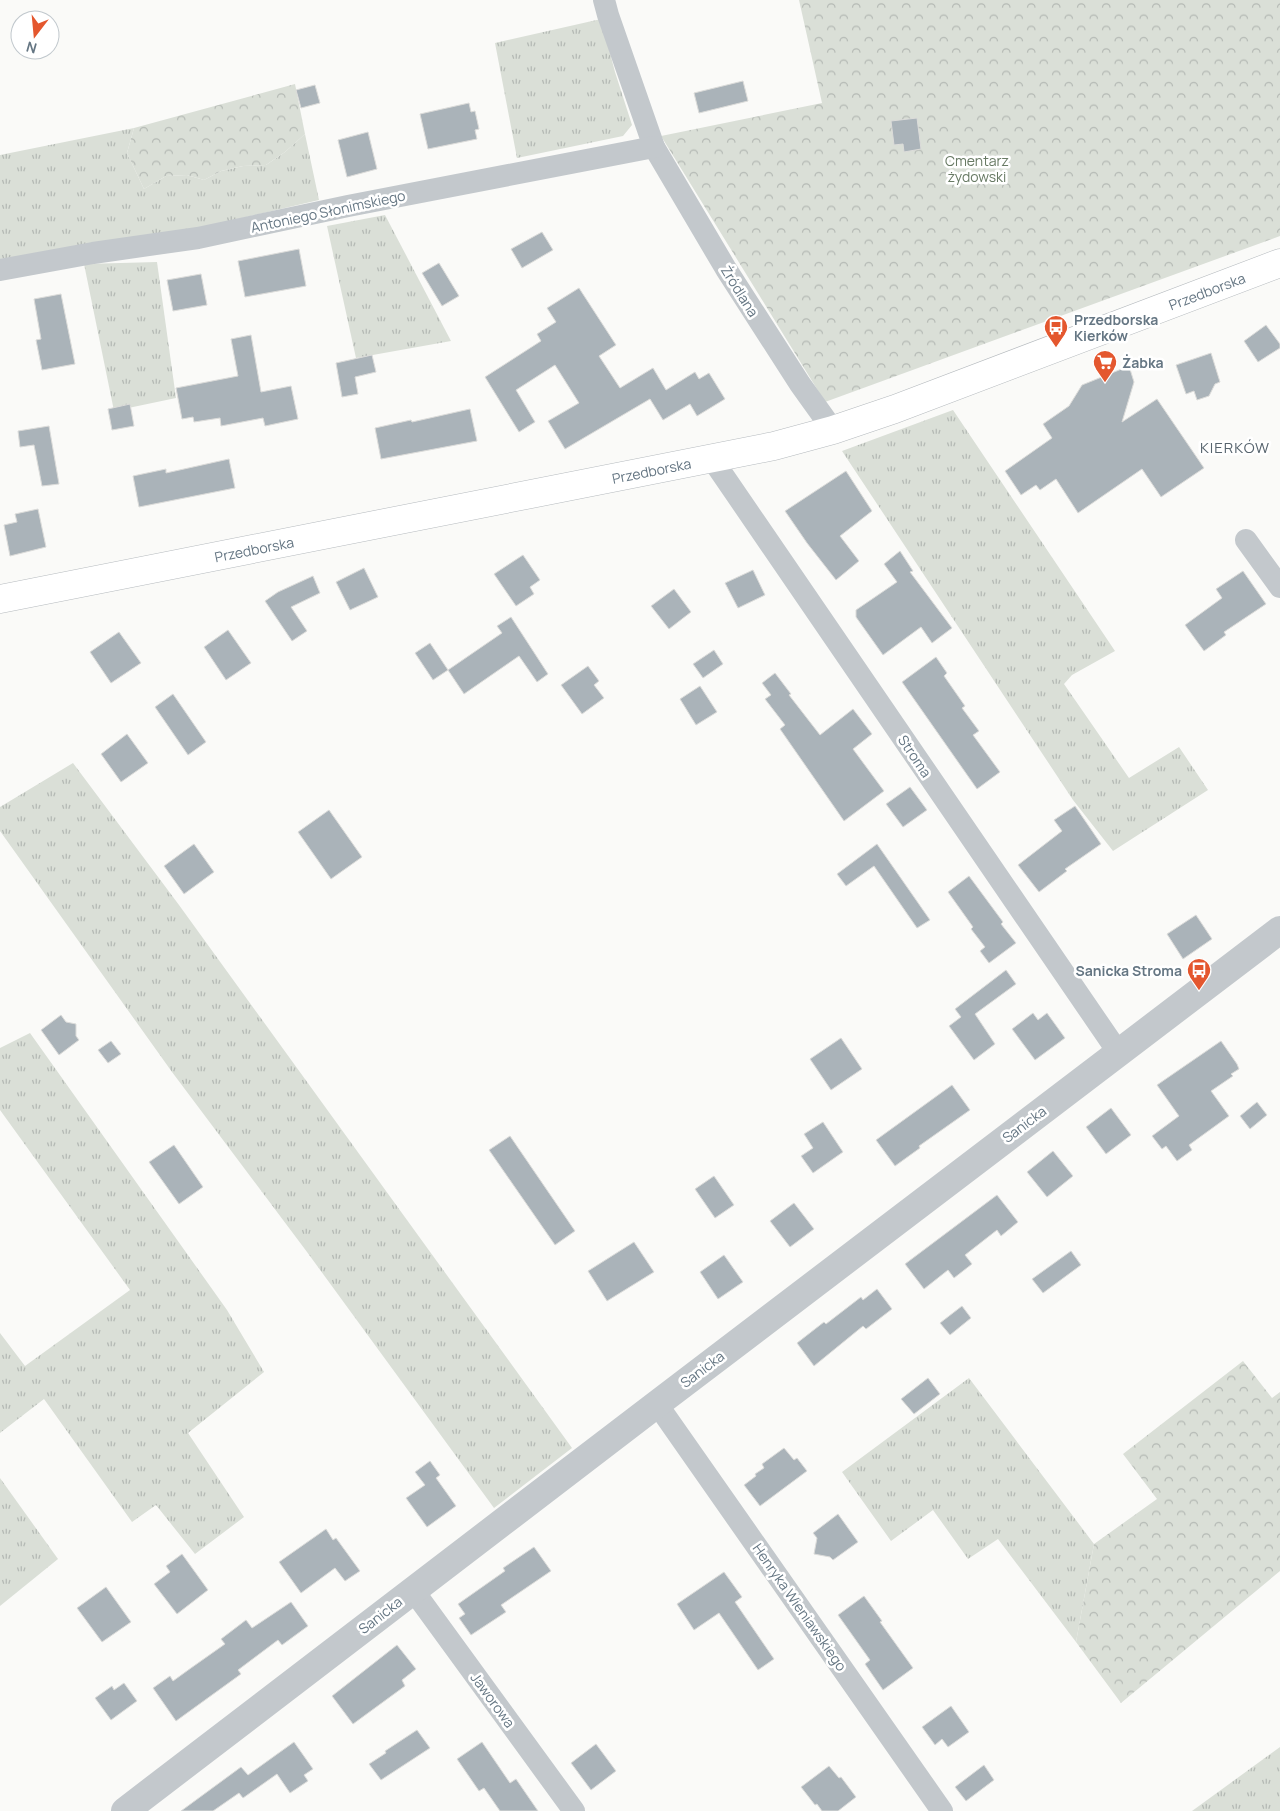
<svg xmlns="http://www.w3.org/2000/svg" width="1280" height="1811" font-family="Manrope,sans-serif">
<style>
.grass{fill:url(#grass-tufts)}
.forest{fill:url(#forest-crowns)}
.building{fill:#aab3b9;stroke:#dcdcda}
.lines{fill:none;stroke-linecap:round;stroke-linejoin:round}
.primary-casing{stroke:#b5babe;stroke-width:29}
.minor{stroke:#c3c8cc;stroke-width:22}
.tertiary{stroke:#c3c8cc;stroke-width:28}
.primary{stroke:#fff;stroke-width:28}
.labels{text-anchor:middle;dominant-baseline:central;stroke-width:5;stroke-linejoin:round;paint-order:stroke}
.park-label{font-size:14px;fill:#687a64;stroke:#fff}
.street-label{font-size:14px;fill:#657683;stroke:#fff}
.poi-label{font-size:14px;font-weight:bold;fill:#657683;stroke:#fff;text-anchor:start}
.neighbourhood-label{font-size:15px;letter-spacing:1px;fill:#57646e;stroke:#fff}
</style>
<defs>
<pattern id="grass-tufts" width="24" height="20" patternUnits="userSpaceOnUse" patternTransform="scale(1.25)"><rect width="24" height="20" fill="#dadfd7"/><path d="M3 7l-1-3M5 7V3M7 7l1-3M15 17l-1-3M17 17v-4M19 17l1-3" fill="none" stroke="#b4b9b4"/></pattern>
<pattern id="forest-crowns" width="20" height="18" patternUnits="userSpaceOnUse" patternTransform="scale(1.25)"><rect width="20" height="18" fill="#dadfd7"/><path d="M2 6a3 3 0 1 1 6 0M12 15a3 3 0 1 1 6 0" fill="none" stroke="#b4b9b4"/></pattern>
</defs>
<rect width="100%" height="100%" fill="#fafaf8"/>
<g class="grass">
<polygon points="601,19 615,72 632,125 623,136 517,158 495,43"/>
<polygon points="134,128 127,153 144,189 166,176 187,175 204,180 221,171 243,166 266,165 285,152 305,134 319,200 166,236 0,259 0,155"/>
<polygon points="385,215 451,341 356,358 327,226"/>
<polygon points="157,262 176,398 114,411 84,264"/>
<polygon points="953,410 1115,651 1072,675 1064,684 1129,778 1179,747 1208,790 1113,851 1073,800 842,451"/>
<polygon points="73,763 179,905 572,1448 494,1508 307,1252 172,1072 0,831 0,807"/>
<polygon points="30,1033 227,1310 264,1372 188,1433 244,1517 195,1554 156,1505 132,1522 44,1399 0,1433 0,1333 25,1366 130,1290 0,1110 0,1048"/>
<polygon points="969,1378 1094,1544 1076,1642 998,1539 968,1559 933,1510 891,1541 842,1472"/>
<polygon points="0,1478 58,1559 0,1606"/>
<polygon points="1280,1747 1280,1811 1192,1811"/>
</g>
<g class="forest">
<polygon points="799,0 1280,0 1280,236 825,402 661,136 822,103"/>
<polygon points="295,84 305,134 285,152 266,165 243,166 221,171 204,180 187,175 166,176 144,189 127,153 134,128"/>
<polygon points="1243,1361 1272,1398 1280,1392 1280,1571 1121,1703 1076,1642 1094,1544 1157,1499 1123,1454"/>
</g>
<g class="building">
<polygon points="743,81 748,101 699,113 694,93"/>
<polygon points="315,85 320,103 301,108 296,90"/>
<polygon points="469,103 471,112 475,111 479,129 475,130 477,139 428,149 420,114"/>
<polygon points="917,118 921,149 904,152 903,144 894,145 891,121"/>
<polygon points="368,132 377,169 347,177 338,140"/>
<polygon points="542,232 553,250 522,268 511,249"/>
<polygon points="299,249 306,286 245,297 238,261"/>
<polygon points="439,263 459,296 442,306 422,273"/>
<polygon points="201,274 207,305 173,311 167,280"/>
<polygon points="579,288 616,345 599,356 620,388 653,368 666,390 695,372 699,379 709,373 725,399 697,416 690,404 663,420 650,399 565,449 548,421 579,403 555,365 516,390 535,422 519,432 485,377 541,341 537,334 556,322 547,308"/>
<polygon points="61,294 75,364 42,370 36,340 41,339 34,299"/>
<polygon points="1266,325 1280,344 1280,348 1258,362 1244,341"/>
<polygon points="251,335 261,392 291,386 298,419 265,426 263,418 221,426 220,418 194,422 193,417 182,419 176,388 238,376 231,339"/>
<polygon points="1211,353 1220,382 1215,384 1209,396 1197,400 1194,391 1186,394 1176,365"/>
<polygon points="372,355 376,372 355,377 358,394 342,397 336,363"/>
<polygon points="1129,366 1134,382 1122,422 1157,399 1204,468 1161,497 1142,469 1078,513 1056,479 1040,490 1036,485 1021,495 1005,471 1052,438 1043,424 1069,406 1082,385"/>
<polygon points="130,404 134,426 112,430 108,409"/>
<polygon points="470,409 477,441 381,459 375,428 411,420 412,422"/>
<polygon points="49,426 59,484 42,486 34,445 20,447 18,431"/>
<polygon points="229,459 235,488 139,507 133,476 166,469 166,473"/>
<polygon points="846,471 872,511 840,536 859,561 836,580 807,543 785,511"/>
<polygon points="38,509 46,547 10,556 4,525 17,522 15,514"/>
<polygon points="900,551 913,571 910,572 952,628 932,643 921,627 883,655 856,617 856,610 897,582 884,564"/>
<polygon points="523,555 540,580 530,587 534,594 516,606 494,574"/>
<polygon points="364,568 378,597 350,610 336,582"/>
<polygon points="753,570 765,595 738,608 725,583"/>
<polygon points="1243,571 1266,604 1224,632 1226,635 1204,651 1185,625 1222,598 1216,589"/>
<polygon points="313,576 320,593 291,607 307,631 292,641 265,601 278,592"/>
<polygon points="674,589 691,612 669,629 651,606"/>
<polygon points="511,617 548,674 537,682 519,656 464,694 448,670 433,680 415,653 430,643 448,670 502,633 497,626"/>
<polygon points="228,630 251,663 226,680 204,647"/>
<polygon points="119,632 141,663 111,683 90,652"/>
<polygon points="714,650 723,664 703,678 693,664"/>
<polygon points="936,657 947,673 944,676 965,706 962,708 979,731 973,735 1000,772 977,789 902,682"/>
<polygon points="588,666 599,681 594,685 604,698 582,714 561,685"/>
<polygon points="775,673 791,694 789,695 820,735 853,709 872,734 853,749 884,791 844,821 780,729 785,725 765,699 771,695 762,683"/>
<polygon points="700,686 717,712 696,725 680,699"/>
<polygon points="173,694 206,742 188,755 155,707"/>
<polygon points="127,734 148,763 121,782 101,754"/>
<polygon points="910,787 927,810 903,827 886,804"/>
<polygon points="1075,806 1101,844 1065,869 1067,871 1039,892 1018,865 1062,831 1054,820"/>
<polygon points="329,810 362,857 331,879 298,832"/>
<polygon points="194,844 214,872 184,894 164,866"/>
<polygon points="877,844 930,920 917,928 874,866 846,886 837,874"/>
<polygon points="969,876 1003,922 1001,924 1016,943 989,963 980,951 985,947 971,929 973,927 948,892"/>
<polygon points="1196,915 1212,939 1183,959 1167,934"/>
<polygon points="1006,970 1016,984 975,1014 995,1044 974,1060 949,1026 961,1017 955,1009"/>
<polygon points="1033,1013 1038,1020 1047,1013 1065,1038 1035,1060 1012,1029"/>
<polygon points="61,1015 66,1022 76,1024 76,1036 79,1040 59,1055 41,1030"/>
<polygon points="841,1038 862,1069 831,1090 810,1059"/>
<polygon points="111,1041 121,1054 108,1063 98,1050"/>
<polygon points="1221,1041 1237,1064 1239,1069 1231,1074 1233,1076 1211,1091 1229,1116 1189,1145 1192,1150 1177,1161 1166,1146 1162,1149 1152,1136 1179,1116 1157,1085"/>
<polygon points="952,1085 970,1110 919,1146 920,1148 895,1166 876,1140"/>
<polygon points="1257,1102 1267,1115 1250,1129 1240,1116"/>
<polygon points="1111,1108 1131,1135 1106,1154 1086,1127"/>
<polygon points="823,1122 843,1152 813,1173 801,1156 813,1148 804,1134"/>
<polygon points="510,1136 575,1231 555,1245 489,1150"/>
<polygon points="174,1145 203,1187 179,1204 149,1162"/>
<polygon points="1053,1151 1073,1176 1047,1197 1027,1172"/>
<polygon points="714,1176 734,1205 715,1218 695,1189"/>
<polygon points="997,1195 1018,1222 1001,1236 997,1230 965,1255 972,1264 954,1278 948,1270 924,1289 905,1264"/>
<polygon points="794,1203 814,1229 790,1247 770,1221"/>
<polygon points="634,1242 654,1272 607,1301 588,1271"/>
<polygon points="1071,1251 1081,1265 1043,1293 1032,1279"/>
<polygon points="724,1255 743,1282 718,1299 700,1272"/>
<polygon points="877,1289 892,1309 866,1329 863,1326 814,1366 797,1343 824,1322 826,1324 861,1297 863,1300"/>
<polygon points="962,1306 971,1318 950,1335 940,1323"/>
<polygon points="928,1378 940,1394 914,1414 901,1399"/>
<polygon points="784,1448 794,1460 797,1458 807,1471 760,1506 744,1485 756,1476 755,1474 764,1468 762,1464"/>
<polygon points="430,1461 440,1475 436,1478 456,1506 427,1527 406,1498 425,1485 415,1472"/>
<polygon points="838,1514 858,1542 833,1560 830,1557 814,1554 817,1538 813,1533"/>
<polygon points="326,1529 333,1540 336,1538 360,1571 345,1581 335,1568 301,1593 279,1562"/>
<polygon points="534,1547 551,1571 501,1605 506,1612 471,1635 459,1618 465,1614 458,1604 505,1571 503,1568"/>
<polygon points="182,1554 208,1590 177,1614 154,1584 170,1572 166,1566"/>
<polygon points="724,1572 742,1597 735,1602 774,1659 758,1670 719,1613 694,1630 677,1604"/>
<polygon points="106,1587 131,1622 102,1642 77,1608"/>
<polygon points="864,1596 882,1621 880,1622 913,1668 883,1690 865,1664 870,1660 838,1615"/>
<polygon points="291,1602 308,1626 282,1645 278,1640 238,1670 241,1674 176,1721 153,1688 170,1676 173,1681 191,1668 225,1644 221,1639 246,1620 252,1628"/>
<polygon points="397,1645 416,1669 402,1680 405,1686 353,1724 332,1696"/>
<polygon points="124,1683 137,1701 111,1720 95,1698 112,1686 114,1690"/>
<polygon points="951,1706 969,1732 948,1747 942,1739 935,1745 922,1727"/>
<polygon points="417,1730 430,1748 381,1780 369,1764 386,1753 385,1751"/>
<polygon points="294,1742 313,1769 304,1775 308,1781 290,1793 277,1774 243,1798 239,1793 213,1811 181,1811 241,1767 248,1775"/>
<polygon points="482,1742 510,1783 516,1779 538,1811 500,1811 484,1788 479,1791 457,1759"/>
<polygon points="596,1744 616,1771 591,1790 571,1763"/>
<polygon points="984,1765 994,1780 966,1801 955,1787"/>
<polygon points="829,1766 839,1778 841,1777 856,1797 838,1811 822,1811 817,1804 815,1805 801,1787"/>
</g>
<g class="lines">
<g class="primary-casing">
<g id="primary">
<path id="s1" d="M0,599L774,446L833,430L895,409L1280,263"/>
</g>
</g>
<g class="minor">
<polyline points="604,0 608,15 654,147 726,269 800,384 833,430"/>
<polyline points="0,270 93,253 198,238 348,206 654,147"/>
<polyline points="712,459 1118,1052"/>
<polyline points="1246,540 1280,587"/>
<polyline points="657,1404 942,1811"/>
<polyline points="413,1590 574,1811"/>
</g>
<polyline class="tertiary" points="125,1811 657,1404 1280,930"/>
<use href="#primary" class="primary"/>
</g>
<defs>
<g id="bus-pin" transform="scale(1.25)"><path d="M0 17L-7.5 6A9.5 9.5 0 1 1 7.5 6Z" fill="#e4572e" stroke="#fff"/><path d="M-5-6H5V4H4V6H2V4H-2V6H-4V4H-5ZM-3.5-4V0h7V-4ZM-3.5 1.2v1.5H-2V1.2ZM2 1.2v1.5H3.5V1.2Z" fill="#fff"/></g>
<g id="supermarket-pin" transform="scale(1.25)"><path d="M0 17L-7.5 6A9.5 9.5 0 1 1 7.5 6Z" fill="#e4572e" stroke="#fff"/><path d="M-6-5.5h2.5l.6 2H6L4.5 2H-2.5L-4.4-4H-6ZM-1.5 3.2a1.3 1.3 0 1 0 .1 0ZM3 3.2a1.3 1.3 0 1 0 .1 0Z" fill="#fff"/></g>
</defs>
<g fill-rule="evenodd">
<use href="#bus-pin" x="1056" y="327"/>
<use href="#supermarket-pin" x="1105" y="362"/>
<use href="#bus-pin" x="1199" y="970"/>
</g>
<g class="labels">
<g class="park-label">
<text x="977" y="160">Cmentarz<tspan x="977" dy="16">żydowski</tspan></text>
</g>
<g class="street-label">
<text transform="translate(328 211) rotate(-12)">Antoniego Słonimskiego</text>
<text transform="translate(740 291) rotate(58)">Źródlana</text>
<text stroke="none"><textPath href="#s1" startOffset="1249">Przedborska</textPath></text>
<text stroke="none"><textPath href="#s1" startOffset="664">Przedborska</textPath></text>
<text stroke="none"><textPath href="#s1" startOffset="259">Przedborska</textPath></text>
<text transform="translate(915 756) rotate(56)">Stroma</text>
<text transform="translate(1024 1124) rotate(-37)">Sanicka</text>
<text transform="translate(702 1369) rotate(-37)">Sanicka</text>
<text transform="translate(800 1607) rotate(55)">Henryka Wieniawskiego</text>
<text transform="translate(380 1615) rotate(-38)">Sanicka</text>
<text transform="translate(493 1700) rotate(54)">Jaworowa</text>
</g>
<g class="poi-label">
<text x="1074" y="319">Przedborska<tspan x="1074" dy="16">Kierków</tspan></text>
<text x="1122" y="362">Żabka</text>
<text x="1182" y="970" text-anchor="end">Sanicka Stroma</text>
</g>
<g class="neighbourhood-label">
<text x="1235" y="447">KIERKÓW</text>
</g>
</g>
<g transform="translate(35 35) rotate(196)"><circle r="24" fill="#ffffff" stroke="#c1c8cd"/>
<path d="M0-4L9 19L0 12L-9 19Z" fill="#e4572e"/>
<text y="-8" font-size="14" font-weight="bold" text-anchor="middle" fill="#657683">N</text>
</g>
</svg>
